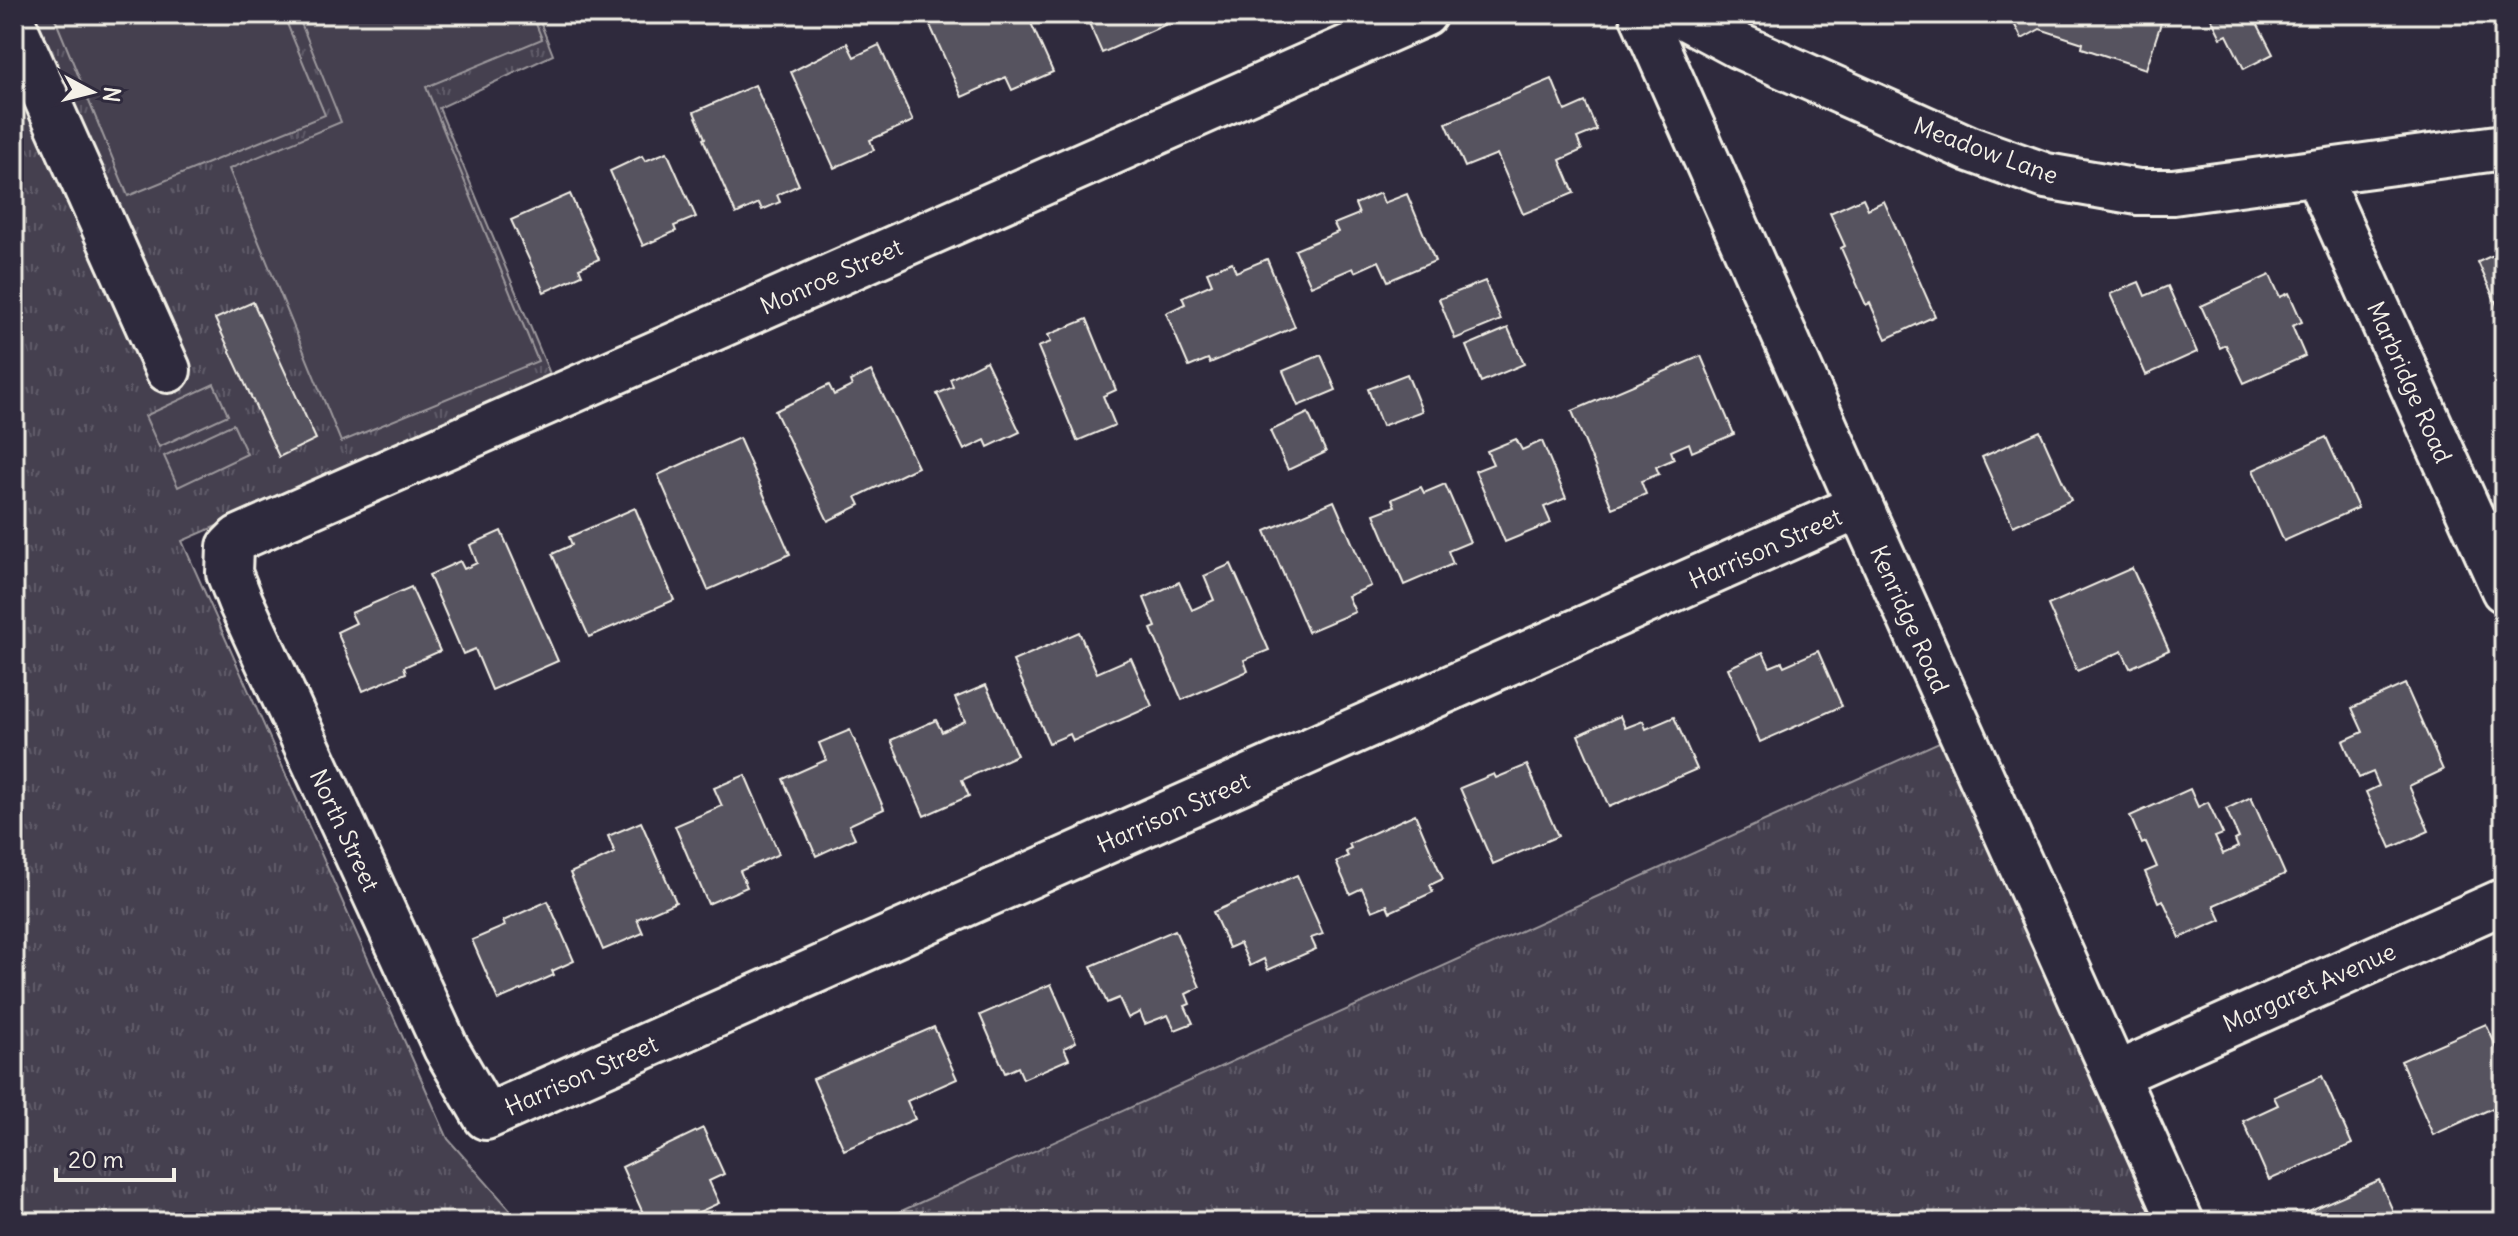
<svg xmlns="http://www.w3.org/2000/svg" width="2518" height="1236" font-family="Delius,sans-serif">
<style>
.grass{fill:url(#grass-tufts);stroke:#9c989c;stroke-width:2}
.park{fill:#454050;stroke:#9c989c;stroke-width:2}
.building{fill:#56525f;stroke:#f4f1e8;stroke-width:2}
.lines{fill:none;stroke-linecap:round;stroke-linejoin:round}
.minor-casing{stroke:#f4f1e8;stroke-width:50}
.major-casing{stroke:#f4f1e8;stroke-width:50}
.minor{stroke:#2f2a3d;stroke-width:44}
.major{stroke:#2f2a3d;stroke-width:44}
.labels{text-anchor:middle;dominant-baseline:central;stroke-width:7;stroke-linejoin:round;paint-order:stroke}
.street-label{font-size:24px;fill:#f4f1e8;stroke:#2f2a3d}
</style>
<defs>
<pattern id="grass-tufts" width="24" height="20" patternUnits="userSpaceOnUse" patternTransform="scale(2)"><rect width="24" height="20" fill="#454050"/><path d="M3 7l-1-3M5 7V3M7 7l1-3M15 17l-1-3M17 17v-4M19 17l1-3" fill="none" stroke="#605c69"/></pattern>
</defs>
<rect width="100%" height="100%" fill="#2f2a3d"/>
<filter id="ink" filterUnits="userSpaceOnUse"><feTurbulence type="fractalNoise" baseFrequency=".0125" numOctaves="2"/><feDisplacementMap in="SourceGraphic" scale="16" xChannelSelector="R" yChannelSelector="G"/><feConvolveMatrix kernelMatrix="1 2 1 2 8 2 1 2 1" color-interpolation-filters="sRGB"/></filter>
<g filter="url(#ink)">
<g class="grass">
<polygon points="14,14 537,14 553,55 439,108 553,381 182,541 448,1139 521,1222 14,1222"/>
<polygon points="1959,733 2177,1222 877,1222"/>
</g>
<g class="park">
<polygon points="53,14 283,14 325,115 128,196"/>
<polygon points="324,14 532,14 542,39 426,87 538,361 341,442 229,169 341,122 301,23"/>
<polygon points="214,384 228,415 159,447 145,416"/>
<polygon points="233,424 247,454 178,487 164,456"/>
</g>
<g class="building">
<polygon points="925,14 1027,14 1053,72 1012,90 1006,77 962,97"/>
<polygon points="1085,14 1189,14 1102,53"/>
<polygon points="2009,14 2079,14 2092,18 2093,14 2133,14 2161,23 2146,69 2082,48 2083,43 2040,29 2022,39"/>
<polygon points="2209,14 2270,14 2256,21 2273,54 2244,69 2227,35 2221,38"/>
<polygon points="847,43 854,57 879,45 913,121 870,140 874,150 834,168 791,72"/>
<polygon points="1552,79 1565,111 1585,102 1597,130 1577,138 1582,150 1560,160 1574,193 1523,214 1497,154 1465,167 1446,123"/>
<polygon points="755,85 799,185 777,195 780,202 762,210 759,203 736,214 703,139 705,138 694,112"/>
<polygon points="667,152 696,217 674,226 676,231 643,246 610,171 642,156 645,161"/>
<polygon points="1380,193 1384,203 1407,194 1435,261 1388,281 1379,261 1355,272 1353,268 1311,286 1295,250 1338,232 1334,224 1359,214 1355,204"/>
<polygon points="570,194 599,259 579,268 582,275 544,292 511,220"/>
<polygon points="1863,198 1868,209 1884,201 1935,316 1886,339 1870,303 1866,305 1841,248 1845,246 1830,213"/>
<polygon points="2504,250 2504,321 2478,262"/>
<polygon points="1267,259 1295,327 1210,363 1208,359 1189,367 1166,313 1185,304 1182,297 1212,284 1207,272 1232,262 1236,272"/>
<polygon points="2270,275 2280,297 2289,293 2302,322 2292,326 2305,356 2244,383 2226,345 2220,348 2201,306"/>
<polygon points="1485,281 1501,320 1455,339 1439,299"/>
<polygon points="2139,282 2145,296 2168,286 2197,352 2146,375 2110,294"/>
<polygon points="253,302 316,439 279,457 215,319"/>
<polygon points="1087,319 1116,390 1103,396 1115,425 1077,441 1038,347 1051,342 1048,335"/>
<polygon points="1508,328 1524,364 1481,382 1466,346"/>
<polygon points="1321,355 1336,390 1298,406 1283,371"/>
<polygon points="1701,356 1734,434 1692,452 1689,443 1671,451 1674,459 1656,467 1659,474 1641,481 1646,494 1612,508 1572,411"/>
<polygon points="986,361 1020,432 988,447 985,440 964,450 937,394 953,387 950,379"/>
<polygon points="871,371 918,467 856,497 860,505 828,521 775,411 829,385 834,395 852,386 850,381"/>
<polygon points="1407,374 1422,411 1382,426 1368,389"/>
<polygon points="1308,413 1326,452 1288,470 1270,431"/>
<polygon points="2040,431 2071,500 2013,526 1982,457"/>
<polygon points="2326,437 2358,508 2284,541 2253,470"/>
<polygon points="739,438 790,554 708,590 658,475"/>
<polygon points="1516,439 1522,450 1542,441 1566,498 1544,507 1551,523 1505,542 1475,471 1493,464 1487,451"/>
<polygon points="1445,484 1470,542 1448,551 1453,564 1404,585 1374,514 1395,506 1392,499 1421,487 1424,493"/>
<polygon points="1334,501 1371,586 1348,596 1355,612 1308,632 1265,531"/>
<polygon points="635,508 674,600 589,637 552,554 572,545 569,537"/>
<polygon points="501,531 558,661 492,690 475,649 463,654 429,575 460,561 464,569 477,563 470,545"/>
<polygon points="1231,564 1269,650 1244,660 1248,671 1182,700 1151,629 1156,627 1144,598 1179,582 1192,610 1214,600 1204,576"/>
<polygon points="2132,568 2169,650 2130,668 2122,651 2077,671 2048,605"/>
<polygon points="411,587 440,651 404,667 406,673 363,691 337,632 356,623 351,613"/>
<polygon points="1079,632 1097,673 1131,658 1152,706 1073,741 1070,734 1049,743 1013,661"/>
<polygon points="1818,651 1842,706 1760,742 1728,668 1763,652 1770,667 1782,662 1784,666"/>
<polygon points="2405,684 2443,770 2409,786 2429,831 2391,848 2366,792 2379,786 2373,772 2359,778 2343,741 2363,732 2352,708"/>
<polygon points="986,685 1017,755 962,780 969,796 924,816 891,740 936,720 942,732 965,721 955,698"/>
<polygon points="1620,716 1625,728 1643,721 1646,729 1674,717 1697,769 1609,807 1578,735"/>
<polygon points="850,730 884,809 849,825 855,838 816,856 783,779 826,760 819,743"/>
<polygon points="1527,765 1558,836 1493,864 1460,788 1494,774 1496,778"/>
<polygon points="745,775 779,854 740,871 747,887 708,904 675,826 722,806 714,788"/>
<polygon points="2190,789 2198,807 2208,802 2223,834 2215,837 2223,854 2238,847 2235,840 2239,838 2226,809 2251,797 2285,874 2214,905 2221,920 2180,938 2163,900 2158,902 2145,872 2157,867 2146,842 2142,844 2130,816"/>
<polygon points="1415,814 1443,879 1430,885 1433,892 1390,912 1387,905 1372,911 1362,888 1350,894 1336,862 1348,856 1345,851 1351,848 1349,844"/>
<polygon points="641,822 676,902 637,919 643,933 603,950 570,873 615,853 608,836"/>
<polygon points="1297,875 1323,934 1311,938 1316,949 1268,970 1264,959 1250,966 1240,943 1229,948 1213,912"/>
<polygon points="548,901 574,961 552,971 554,975 498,1000 472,940 505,926 503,921"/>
<polygon points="1175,930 1200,987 1186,994 1190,1004 1185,1006 1193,1023 1175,1030 1168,1015 1145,1024 1140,1012 1128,1018 1119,998 1107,1003 1091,966"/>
<polygon points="1051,984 1076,1042 1064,1048 1069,1059 1023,1079 1018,1067 1005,1073 980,1015"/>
<polygon points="2486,1024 2504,1064 2504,1103 2433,1135 2401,1061"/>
<polygon points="934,1027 957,1079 907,1101 915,1119 844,1150 813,1079"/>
<polygon points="2322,1076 2352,1144 2269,1180 2243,1121 2278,1105 2274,1097"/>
<polygon points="703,1128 724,1174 709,1181 719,1203 686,1218 684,1214 665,1222 647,1222 622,1167"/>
<polygon points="2379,1180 2398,1222 2302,1222 2299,1215"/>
</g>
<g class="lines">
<g class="minor-casing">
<g id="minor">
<polyline points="1424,14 239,538 230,547 229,573 241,603 446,1048 486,1117 1860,506"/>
<polyline points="1642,14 1860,506 2181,1222"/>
<polyline points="14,26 168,370"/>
<polyline points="2317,174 2504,590"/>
<polyline points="2115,1075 2504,901"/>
</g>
</g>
<g class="major-casing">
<polyline id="major" points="1679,14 1739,46 1970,149 2046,176 2138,192 2173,192 2504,147"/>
</g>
<use href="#minor" class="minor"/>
<use href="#major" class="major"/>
</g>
</g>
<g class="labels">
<g class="street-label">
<text transform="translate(1986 150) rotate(20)">Meadow Lane</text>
<text transform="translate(831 276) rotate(-24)">Monroe Street</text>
<text transform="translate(2410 382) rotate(66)">Marbridge Road</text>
<text transform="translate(1765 548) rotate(-24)">Harrison Street</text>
<text transform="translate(1910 619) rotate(66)">Kenridge Road</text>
<text transform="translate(1173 812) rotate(-24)">Harrison Street</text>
<text transform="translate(345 830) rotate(65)">North Street</text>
<text transform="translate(2309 987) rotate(-24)">Margaret Avenue</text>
<text transform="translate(581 1075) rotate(-24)">Harrison Street</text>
</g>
</g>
<rect width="2518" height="1236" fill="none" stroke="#2f2a3d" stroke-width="48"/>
<rect x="24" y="24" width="2470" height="1188" fill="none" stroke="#f4f1e8" stroke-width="3" filter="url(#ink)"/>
<g transform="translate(92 92) rotate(97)" stroke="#2f2a3d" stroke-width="6" paint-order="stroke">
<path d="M0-6L14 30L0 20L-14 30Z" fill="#f4f1e8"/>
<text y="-12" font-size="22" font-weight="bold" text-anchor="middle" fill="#f4f1e8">N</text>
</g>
<path d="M56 1168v12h118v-12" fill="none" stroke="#f4f1e8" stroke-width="4"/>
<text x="68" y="1168" font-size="24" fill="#f4f1e8" stroke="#2f2a3d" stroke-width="6" paint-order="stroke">20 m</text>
</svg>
